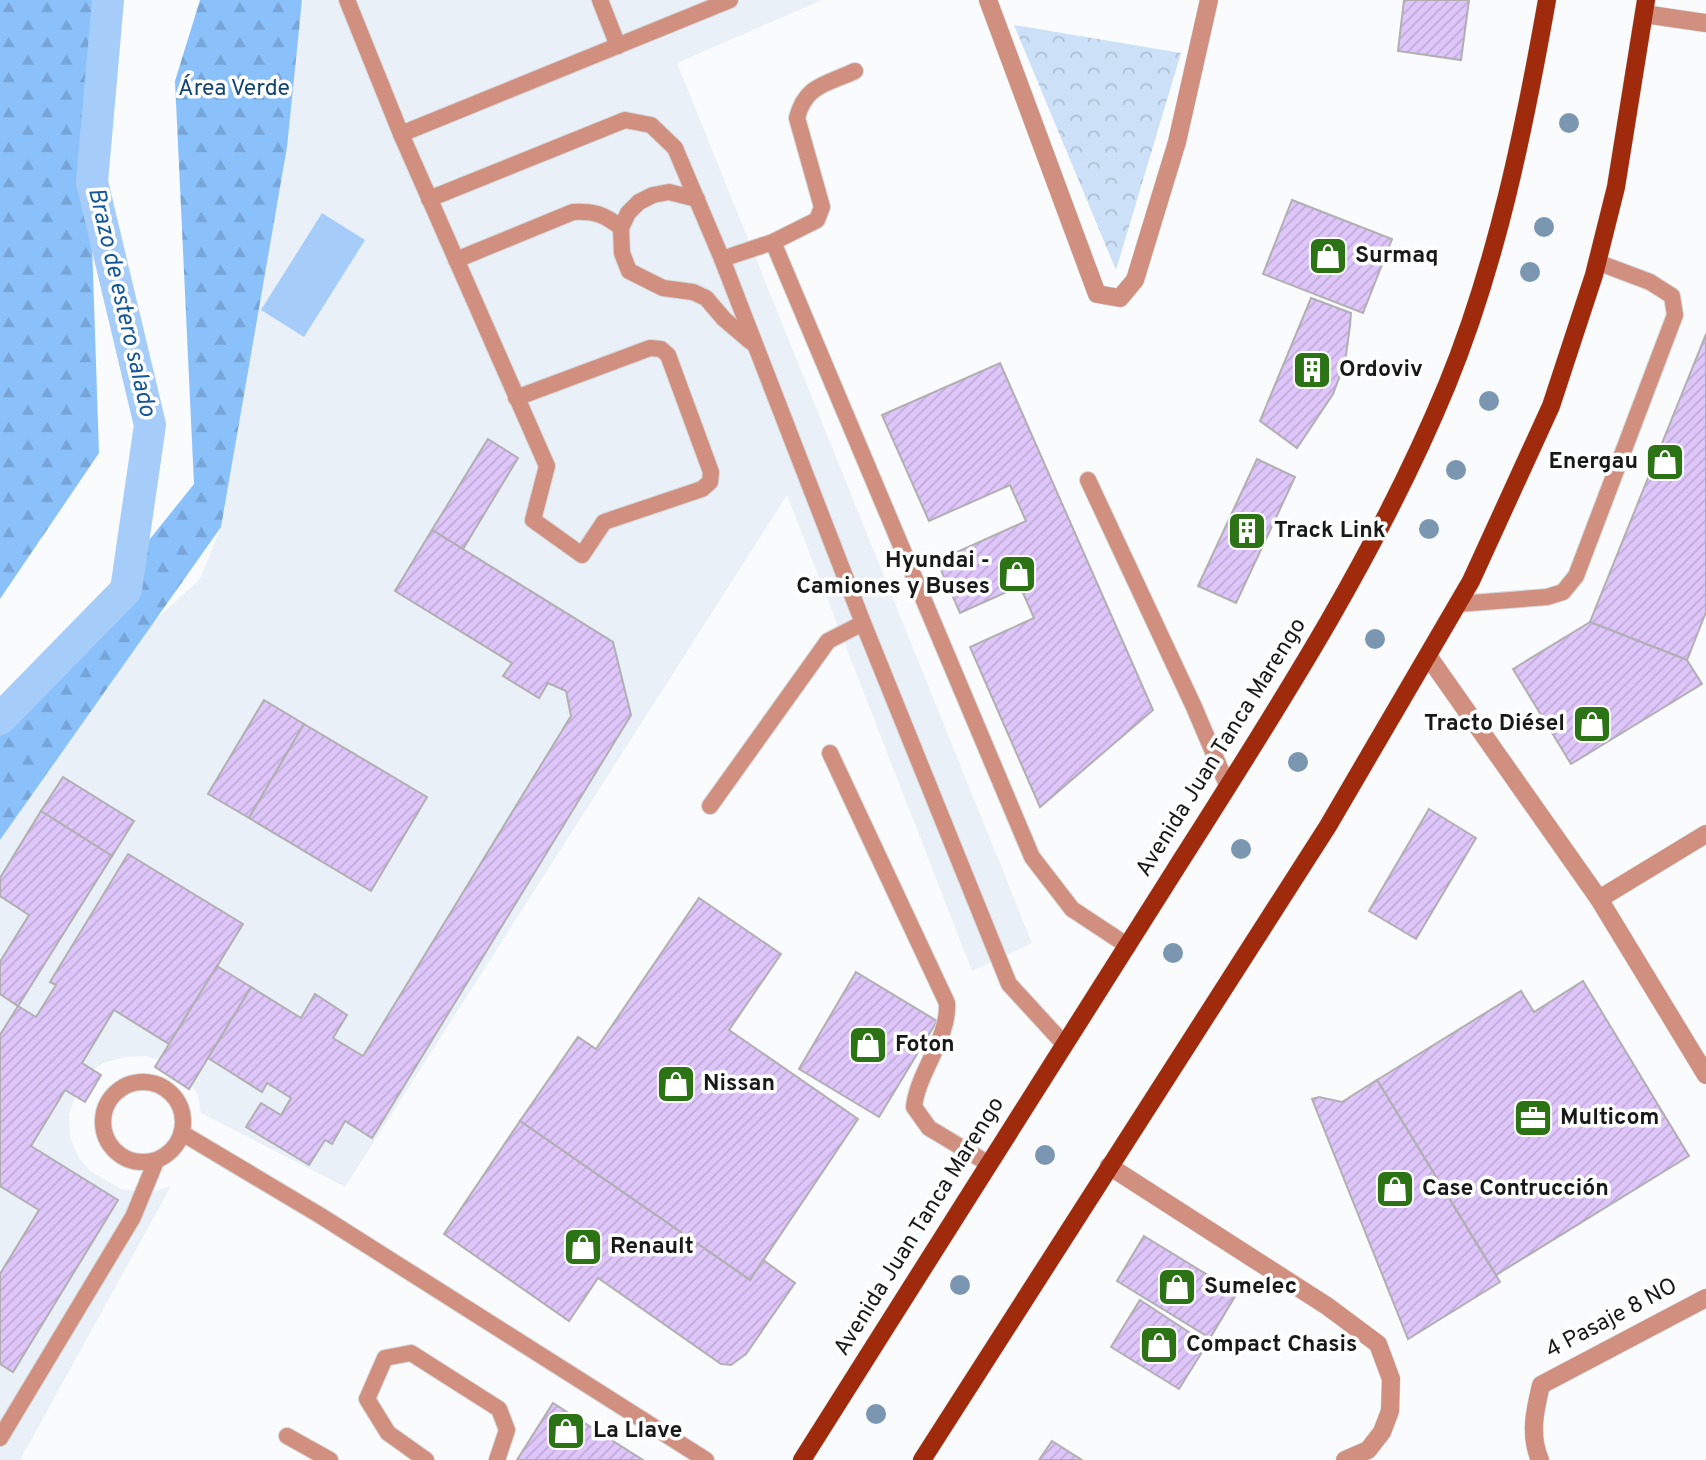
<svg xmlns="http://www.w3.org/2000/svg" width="1706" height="1460" font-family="Overpass,sans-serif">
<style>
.built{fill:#e9f0f7}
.forest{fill:url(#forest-firs)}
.park{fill:url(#park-crowns)}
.water{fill:#a6ccf9}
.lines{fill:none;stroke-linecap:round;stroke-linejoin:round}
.canal{stroke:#a6ccf9;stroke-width:32}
.building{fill:url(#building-hatch);stroke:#b1afb2;stroke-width:2}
.service-casing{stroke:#d5d7d9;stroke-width:18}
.minor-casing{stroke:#d5d7d9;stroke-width:19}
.primary-casing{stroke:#d5d7d9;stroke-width:19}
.service{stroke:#d18f7f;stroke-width:16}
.minor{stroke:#d18f7f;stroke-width:18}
.primary{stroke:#a02a0c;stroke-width:18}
.tree{fill:#7b96b1}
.labels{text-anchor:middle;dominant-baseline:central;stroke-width:7;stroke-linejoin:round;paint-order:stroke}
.park-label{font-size:23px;fill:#144472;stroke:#fff}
.poi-label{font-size:23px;font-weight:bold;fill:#181919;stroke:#fff;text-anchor:start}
.street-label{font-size:23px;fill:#181919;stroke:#fff}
.water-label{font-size:24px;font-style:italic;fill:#145799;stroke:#fff}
</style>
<defs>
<pattern id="forest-firs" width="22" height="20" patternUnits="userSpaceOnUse" patternTransform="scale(1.75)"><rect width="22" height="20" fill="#8bc1fb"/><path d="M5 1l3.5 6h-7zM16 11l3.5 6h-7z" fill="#77a5d7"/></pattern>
<pattern id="park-crowns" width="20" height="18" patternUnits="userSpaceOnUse" patternTransform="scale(1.75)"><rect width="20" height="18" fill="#cce0f7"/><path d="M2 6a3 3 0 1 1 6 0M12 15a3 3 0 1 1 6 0" fill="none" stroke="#aec0d3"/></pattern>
<pattern id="building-hatch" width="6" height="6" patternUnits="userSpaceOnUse" patternTransform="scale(1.75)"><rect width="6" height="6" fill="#dfc6fa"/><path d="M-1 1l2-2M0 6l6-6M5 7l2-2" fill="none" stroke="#bfaad6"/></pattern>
</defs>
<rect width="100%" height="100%" fill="#f9fbfd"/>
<polygon class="built" points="303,0 822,0 677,63 1032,943 972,971 787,495 345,1187 201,1113 198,1095 184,1073 165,1062 146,1056 126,1057 103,1063 86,1076 77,1090 69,1115 70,1137 79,1158 90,1171 121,1189 151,1193 171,1186 20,1460 0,1460 0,840 153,622 200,579 221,527"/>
<g class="forest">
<polygon points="0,0 106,0 90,183 99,453 0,599"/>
<polygon points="200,0 302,0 287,147 221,527 0,840 0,726 194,484 175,81"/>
</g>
<polygon class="park" points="1014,25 1181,53 1116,270"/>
<polygon class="water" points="322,213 365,240 304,337 261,310"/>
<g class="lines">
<polyline class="canal" points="0,719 126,590 150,425 92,182 108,0"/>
</g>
<g class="building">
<polygon points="1404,0 1469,0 1461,60 1398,51"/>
<polygon points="1292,200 1392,239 1363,313 1263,274"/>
<polygon points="1311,298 1351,313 1350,326 1345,362 1333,394 1297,448 1260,421"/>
<polygon points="1706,334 1706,612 1687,660 1590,622"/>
<polygon points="1000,363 1153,710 1040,807 970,647 1034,618 1020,586 960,613 937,561 1026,521 1010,485 929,521 882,415"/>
<polygon points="488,439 518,458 463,549 432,530"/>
<polygon points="1257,459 1295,477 1236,603 1198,586"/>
<polygon points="432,530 613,642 631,715 372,1138 345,1121 332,1144 325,1140 309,1165 246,1127 261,1103 281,1115 291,1098 267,1083 262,1092 208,1058 251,987 301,1018 315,994 347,1015 333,1038 363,1056 571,716 566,691 548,683 539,698 503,676 512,663 395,591"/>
<polygon points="1590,622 1687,660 1702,684 1571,764 1513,669"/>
<polygon points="264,700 304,724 249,818 208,794"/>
<polygon points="304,724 427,797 371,891 249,818"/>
<polygon points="63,777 134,821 112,856 41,811"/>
<polygon points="1429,809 1476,838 1416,939 1369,911"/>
<polygon points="41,811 112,856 18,1006 0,994 0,962 29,915 0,896 0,878"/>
<polygon points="128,854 243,924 169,1044 114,1010 82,1063 101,1075 85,1102 65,1090 31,1146 118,1200 13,1372 0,1364 0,1274 39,1210 0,1186 0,1035 18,1006 36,1017 56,985 50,982"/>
<polygon points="699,898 781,954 729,1030 858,1119 750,1280 520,1121 578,1037 596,1049"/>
<polygon points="217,966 251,987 189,1089 155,1067"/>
<polygon points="856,972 937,1021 879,1117 799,1069"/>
<polygon points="1583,981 1689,1156 1496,1275 1377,1080 1521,991 1534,1012"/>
<polygon points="1377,1080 1500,1282 1408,1339 1312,1099 1319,1097 1342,1102"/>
<polygon points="520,1121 750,1280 763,1260 795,1283 746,1354 731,1365 721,1364 598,1278 569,1321 444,1234"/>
<polygon points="1144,1236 1237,1293 1210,1338 1117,1281"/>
<polygon points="1140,1300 1207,1344 1179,1389 1111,1347"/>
<polygon points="553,1403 643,1460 517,1460"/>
<polygon points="1052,1441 1082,1460 1039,1460"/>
</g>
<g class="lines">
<g class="service-casing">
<g id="service">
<polyline points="347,0 401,134 547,466 533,520 582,555 604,522 702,489 710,482 711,472 668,355 661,349 650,348 516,398"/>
<polyline points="600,0 618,46"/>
<polyline points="401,134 730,0"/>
<polyline points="429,199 625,120 651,125 675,148 722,259 863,623 1009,984 1064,1044"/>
<polyline points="697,199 669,192 653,195 639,202 628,213 621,228 622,253 629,271 663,288 693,292 706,298 724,319 751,342"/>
<polyline points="773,242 1032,857 1072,909 1128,946"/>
<path d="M722,259L773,242L817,220L822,207L797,118C805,85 827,84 855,71"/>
<path d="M456,260L573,212C593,211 605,214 621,228"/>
<polyline points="1088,480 1194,707 1228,787"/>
<polyline points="1458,604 1547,597 1563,592 1576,576 1675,315 1672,296 1650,282 1597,262"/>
<path d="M830,753L947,1003C949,1039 918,1071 914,1107L929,1128L989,1164"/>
<polyline points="710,806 828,641 863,623"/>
<circle cx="143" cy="1122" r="40"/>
<polyline points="182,1133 321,1216 706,1460"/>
<polyline points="287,1436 330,1460"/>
<polyline points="0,1438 133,1217 156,1161"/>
<polyline points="426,1460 388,1433 367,1399 385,1358 411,1353 499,1409 507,1430 497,1460"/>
</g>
</g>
<g class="minor-casing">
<g id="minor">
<polyline points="988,0 1097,294 1120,298 1135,280 1177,142 1209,0"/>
<polyline points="1644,14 1706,23"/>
<polyline points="1428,656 1599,899 1706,1075"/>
<polyline points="1599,899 1706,834"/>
<polyline points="1109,1166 1327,1306 1378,1344 1391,1379 1390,1411 1382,1432 1368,1450 1345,1460"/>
<path d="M1540,1460C1529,1435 1535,1410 1541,1385L1706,1298"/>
</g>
</g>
<g class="primary-casing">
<g id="primary">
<path d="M802,1460C926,1263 1052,1067 1175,870C1274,714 1376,557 1447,385C1497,263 1524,130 1547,0"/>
<polyline points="922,1460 1328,826 1471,581 1551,406 1594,275 1616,187 1646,0"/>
</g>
</g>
<use href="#service" class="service"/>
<use href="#minor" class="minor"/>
<use href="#primary" class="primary"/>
</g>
<g class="tree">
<circle cx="1569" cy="123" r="10"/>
<circle cx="1544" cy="227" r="10"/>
<circle cx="1530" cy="272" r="10"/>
<circle cx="1489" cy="401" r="10"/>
<circle cx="1456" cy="470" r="10"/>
<circle cx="1429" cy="529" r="10"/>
<circle cx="1375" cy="639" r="10"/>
<circle cx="1298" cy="762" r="10"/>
<circle cx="1241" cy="849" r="10"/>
<circle cx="1173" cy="953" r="10"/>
<circle cx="1045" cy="1155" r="10"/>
<circle cx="960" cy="1285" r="10"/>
<circle cx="876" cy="1414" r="10"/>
</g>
<defs>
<g id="shop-square" transform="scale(2.0125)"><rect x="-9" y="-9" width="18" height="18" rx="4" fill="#2b7315" stroke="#fff"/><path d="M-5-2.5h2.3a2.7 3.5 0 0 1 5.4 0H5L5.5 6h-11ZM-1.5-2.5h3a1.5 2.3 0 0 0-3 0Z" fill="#fff"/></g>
<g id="building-square" transform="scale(2.0125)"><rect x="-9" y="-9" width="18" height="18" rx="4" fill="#2b7315" stroke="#fff"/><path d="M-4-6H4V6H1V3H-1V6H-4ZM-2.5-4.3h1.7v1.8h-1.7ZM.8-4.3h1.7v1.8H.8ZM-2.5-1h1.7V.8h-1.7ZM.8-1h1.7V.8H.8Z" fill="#fff"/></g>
<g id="office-square" transform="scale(2.0125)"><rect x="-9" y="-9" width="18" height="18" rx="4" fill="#2b7315" stroke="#fff"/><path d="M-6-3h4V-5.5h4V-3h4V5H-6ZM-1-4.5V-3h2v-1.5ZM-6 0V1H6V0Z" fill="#fff"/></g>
</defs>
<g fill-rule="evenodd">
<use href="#shop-square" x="1328" y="256"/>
<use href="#building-square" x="1312" y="370"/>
<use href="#shop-square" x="1665" y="462"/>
<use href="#building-square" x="1247" y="531"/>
<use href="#shop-square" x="1017" y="574"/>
<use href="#shop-square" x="1592" y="724"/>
<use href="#shop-square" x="868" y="1045"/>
<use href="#shop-square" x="676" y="1084"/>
<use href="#office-square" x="1533" y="1118"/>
<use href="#shop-square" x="1395" y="1189"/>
<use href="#shop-square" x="583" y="1247"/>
<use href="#shop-square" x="1177" y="1287"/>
<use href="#shop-square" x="1159" y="1345"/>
<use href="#shop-square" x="566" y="1431"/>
</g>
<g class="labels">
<g class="park-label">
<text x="234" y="89">Área Verde</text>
</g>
<g class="poi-label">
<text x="1355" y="256">Surmaq</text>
<text x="1339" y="370">Ordoviv</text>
<text x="1638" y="462" text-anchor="end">Energau</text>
<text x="1274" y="531">Track Link</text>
<text x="990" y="561" text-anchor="end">Hyundai -<tspan x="990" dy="26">Camiones y Buses</tspan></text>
<text x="1565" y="724" text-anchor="end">Tracto Diésel</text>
<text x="895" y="1045">Foton</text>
<text x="703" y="1084">Nissan</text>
<text x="1560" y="1118">Multicom</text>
<text x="1422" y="1189">Case Contrucción</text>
<text x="610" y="1247">Renault</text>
<text x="1204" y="1287">Sumelec</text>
<text x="1186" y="1345">Compact Chasis</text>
<text x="593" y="1431">La Llave</text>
</g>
<g class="street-label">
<text transform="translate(1222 748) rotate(-58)">Avenida Juan Tanca Marengo</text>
<text transform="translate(920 1227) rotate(-58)">Avenida Juan Tanca Marengo</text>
<text transform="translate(1612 1319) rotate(-28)">4 Pasaje 8 NO</text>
</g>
<g class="water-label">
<text transform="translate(121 302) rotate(77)">Brazo de estero salado</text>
</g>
</g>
</svg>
